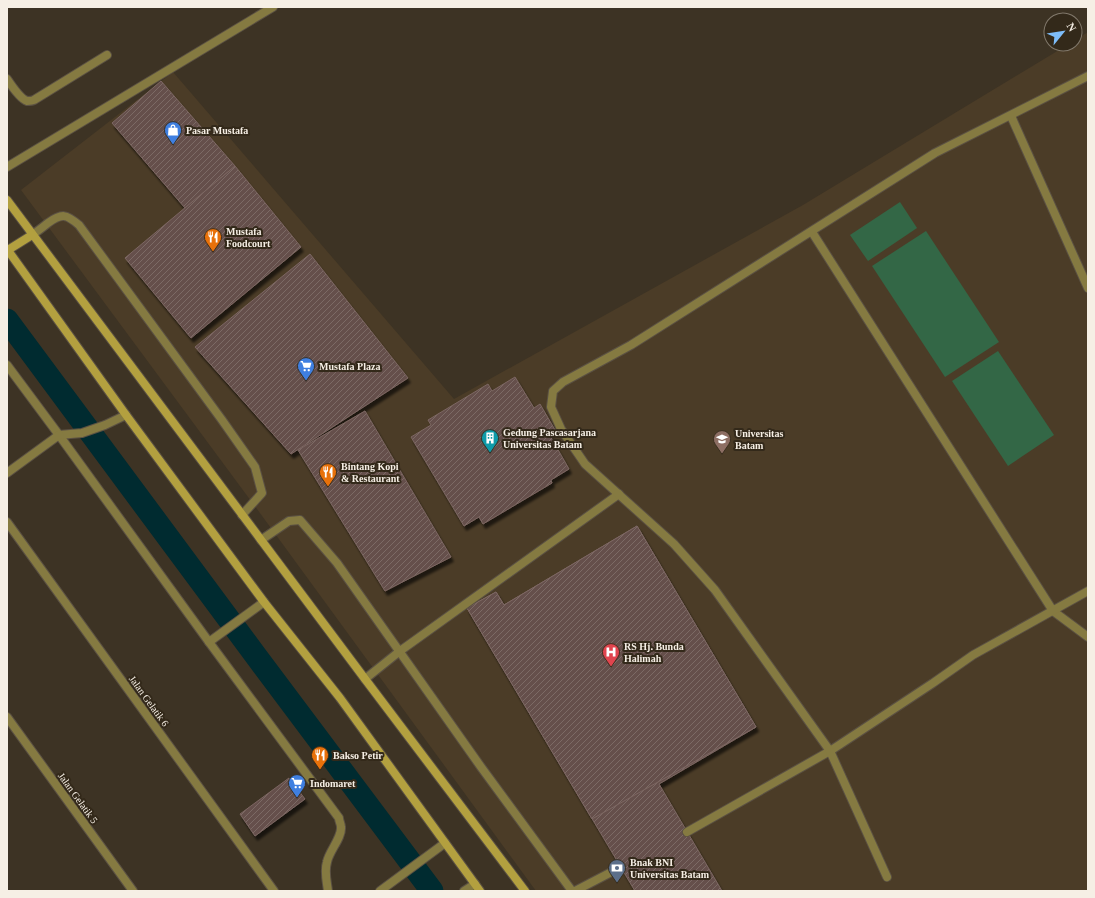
<svg xmlns="http://www.w3.org/2000/svg" width="1095" height="898" font-family="'Times New Roman',serif">
<style>
.built{fill:#4b3c27}
.garden{fill:#336746}
.lines{fill:none;stroke-linecap:round;stroke-linejoin:round}
.canal{stroke:#002b30;stroke-width:23}
.building{fill:url(#building-hatch);stroke:#7c6662;filter:url(#shadow)}
.service-casing{stroke:#5b5143;stroke-width:10}
.minor-casing{stroke:#5b5143;stroke-width:10}
.secondary-casing{stroke:#5b5143;stroke-width:10}
.service{stroke:#857a41;stroke-width:8}
.minor{stroke:#857a41;stroke-width:8}
.secondary{stroke:#b3a03f;stroke-width:8}
.labels{text-anchor:middle;dominant-baseline:central;stroke-width:4;stroke-linejoin:round;paint-order:stroke}
.poi-label{font-size:10px;font-weight:bold;fill:#f6efe5;stroke:#33291a;text-anchor:start}
.street-label{font-size:10px;fill:#f6efe5;stroke:#33291a}
</style>
<defs>
<pattern id="building-hatch" width="6" height="6" patternUnits="userSpaceOnUse"><rect width="6" height="6" fill="#65504b"/><path d="M-1 1l2-2M0 6l6-6M5 7l2-2" fill="none" stroke="#7c6a65"/></pattern>
<filter id="shadow"><feDropShadow dx="2.5" dy="4.5" stdDeviation="1" flood-color="#0009"/></filter>
</defs>
<rect width="100%" height="100%" fill="#3d3324"/>
<polygon class="built" points="1088,32 1088,891 536,891 257,509 21,190 173,72 454,399 803,205 1069,44 1075,44 1075,40"/>
<g class="garden">
<polygon points="900,202 917,228 868,261 850,235"/>
<polygon points="926,231 999,342 945,377 872,266"/>
<polygon points="998,351 1054,435 1008,466 952,381"/>
</g>
<g class="lines">
<polyline class="canal" points="7,320 256,656 432,891"/>
</g>
<g class="building">
<polygon points="161,81 235,166 185,208 112,123"/>
<polygon points="235,166 301,247 191,338 125,258"/>
<polygon points="310,254 408,378 291,454 195,347"/>
<polygon points="515,377 534,408 540,404 555,430 549,434 569,469 551,480 552,483 483,524 479,517 464,526 411,437 431,425 428,420 488,384 492,391"/>
<polygon points="365,411 451,557 385,591 298,450"/>
<polygon points="637,526 756,727 659,784 722,891 635,891 467,608 496,592 504,605"/>
<polygon points="637,526 756,727 592,819 467,608 496,592 504,605"/>
<polygon points="289,778 305,799 255,836 240,814"/>
</g>
<g class="lines">
<g class="service-casing">
<g id="service">
<path d="M7,79C11,85 21,99 27,101C30,101 32,101 34,100L107,55"/>
<polyline points="1011,116 1088,288"/>
<polyline points="7,167 273,7"/>
<polyline points="812,232 1053,611 1088,637"/>
<path d="M32,235C38,231 43,227 48,223C62,213 66,214 79,225L222,420L255,467L262,493L242,515"/>
<path d="M7,365L59,435L209,642L339,818C339,821 341,824 341,827C342,838 329,851 327,862C324,872 327,882 328,891"/>
<polyline points="59,435 82,433 105,425 126,415"/>
<polyline points="261,540 289,521 300,520 337,563 481,767 572,891"/>
<polyline points="209,642 264,602"/>
<polyline points="365,679 400,651 619,494"/>
<polyline points="687,832 830,751 933,683 973,655 1088,591"/>
<polyline points="887,877 830,751 715,590 674,544 585,464 561,429 551,407 553,391 563,382 631,345 935,153 1088,76"/>
<polyline points="575,891 621,867"/>
</g>
</g>
<g class="minor-casing">
<g id="minor">
<polyline points="7,473 59,435"/>
<polyline points="7,522 274,891"/>
<polyline points="7,717 133,891"/>
<polyline points="380,891 445,843"/>
<polyline points="464,891 475,884"/>
</g>
</g>
<g class="secondary-casing">
<g id="secondary">
<polyline points="7,200 365,679 525,891"/>
<polyline points="7,249 126,415 264,602 340,698 480,891"/>
<polyline points="8,250 32,235"/>
</g>
</g>
<use href="#service" class="service"/>
<use href="#minor" class="minor"/>
<use href="#secondary" class="secondary"/>
</g>
<defs>
<g id="shop-pin" transform="scale(0.9)"><path d="M0 17L-7.5 6A9.5 9.5 0 1 1 7.5 6Z" fill="#3f7fe0" stroke="#33291a"/><path d="M-5-2.5h2.3a2.7 3.5 0 0 1 5.4 0H5L5.5 6h-11ZM-1.5-2.5h3a1.5 2.3 0 0 0-3 0Z" fill="#fff"/></g>
<g id="restaurant-pin" transform="scale(0.9)"><path d="M0 17L-7.5 6A9.5 9.5 0 1 1 7.5 6Z" fill="#e8710a" stroke="#33291a"/><path d="M-5-6h1v4h1v-4h1v4h1v-4h1v5L-1.5 .5V6h-2V.5L-5-1ZM5-6V6H3V1.5H1.5Q1.5-4 5-6Z" fill="#fff"/></g>
<g id="supermarket-pin" transform="scale(0.9)"><path d="M0 17L-7.5 6A9.5 9.5 0 1 1 7.5 6Z" fill="#3f7fe0" stroke="#33291a"/><path d="M-6-5.5h2.5l.6 2H6L4.5 2H-2.5L-4.4-4H-6ZM-1.5 3.2a1.3 1.3 0 1 0 .1 0ZM3 3.2a1.3 1.3 0 1 0 .1 0Z" fill="#fff"/></g>
<g id="building-pin" transform="scale(0.9)"><path d="M0 17L-7.5 6A9.5 9.5 0 1 1 7.5 6Z" fill="#0f9aa8" stroke="#33291a"/><path d="M-4-6H4V6H1V3H-1V6H-4ZM-2.5-4.3h1.7v1.8h-1.7ZM.8-4.3h1.7v1.8H.8ZM-2.5-1h1.7V.8h-1.7ZM.8-1h1.7V.8H.8Z" fill="#fff"/></g>
<g id="university-pin" transform="scale(0.9)"><path d="M0 17L-7.5 6A9.5 9.5 0 1 1 7.5 6Z" fill="#8d6e63" stroke="#33291a"/><path d="M0-5L7-2L0 1L-7-2ZM-4 1L0 2.5L4 1V4Q0 6-4 4Z" fill="#fff"/></g>
<g id="hospital-pin" transform="scale(0.9)"><path d="M0 17L-7.5 6A9.5 9.5 0 1 1 7.5 6Z" fill="#e0444e" stroke="#33291a"/><path d="M-5-5h3v3.5h4V-5h3V5h-3V1.5h-4V5h-3Z" fill="#fff"/></g>
<g id="bank-pin" transform="scale(0.9)"><path d="M0 17L-7.5 6A9.5 9.5 0 1 1 7.5 6Z" fill="#5c6f8a" stroke="#33291a"/><path d="M-6-4H6V4H-6ZM0-2.3a2.3 2.3 0 1 0 0 4.6a2.3 2.3 0 1 0 0-4.6Z" fill="#fff"/></g>
</defs>
<g fill-rule="evenodd">
<use href="#shop-pin" x="173" y="130"/>
<use href="#restaurant-pin" x="213" y="237"/>
<use href="#supermarket-pin" x="306" y="366"/>
<use href="#building-pin" x="490" y="438"/>
<use href="#university-pin" x="722" y="439"/>
<use href="#restaurant-pin" x="328" y="472"/>
<use href="#hospital-pin" x="611" y="652"/>
<use href="#restaurant-pin" x="320" y="755"/>
<use href="#supermarket-pin" x="297" y="783"/>
<use href="#bank-pin" x="617" y="868"/>
</g>
<g class="labels">
<g class="poi-label">
<text x="186" y="130">Pasar Mustafa</text>
<text x="226" y="231">Mustafa<tspan x="226" dy="12">Foodcourt</tspan></text>
<text x="319" y="366">Mustafa Plaza</text>
<text x="503" y="432">Gedung Pascasarjana<tspan x="503" dy="12">Universitas Batam</tspan></text>
<text x="735" y="433">Universitas<tspan x="735" dy="12">Batam</tspan></text>
<text x="341" y="466">Bintang Kopi<tspan x="341" dy="12">&amp; Restaurant</tspan></text>
<text x="624" y="646">RS Hj. Bunda<tspan x="624" dy="12">Halimah</tspan></text>
<text x="333" y="755">Bakso Petir</text>
<text x="310" y="783">Indomaret</text>
<text x="630" y="862">Bnak BNI<tspan x="630" dy="12">Universitas Batam</tspan></text>
</g>
<g class="street-label">
<text transform="translate(149 701) rotate(54)">Jalan Gelatik 6</text>
<text transform="translate(78 798) rotate(54)">Jalan Gelatik 5</text>
</g>
</g>
<rect width="1095" height="898" fill="none" stroke="#f6efe5" stroke-width="16"/>
<g transform="translate(1063 32) rotate(60)"><circle r="19" fill="#33291a" stroke="#81786b"/>
<path d="M0-3L7 15L0 10L-7 15Z" fill="#7ebdf9"/>
<text y="-6" font-size="11" font-weight="bold" text-anchor="middle" fill="#f6efe5">N</text>
</g>
</svg>
